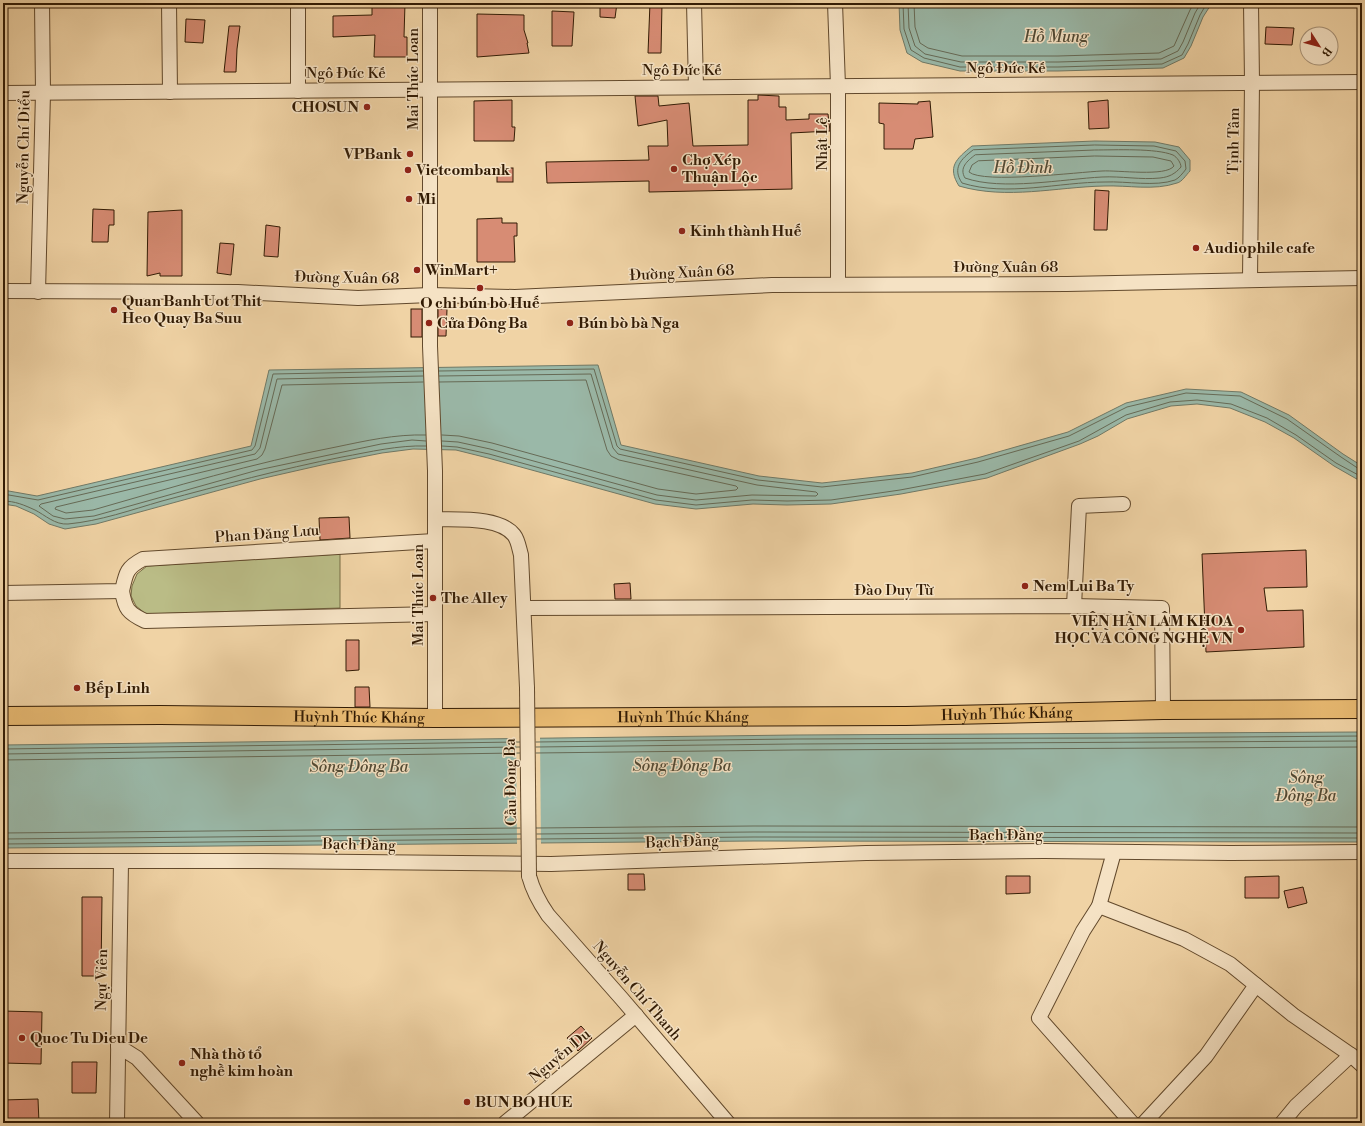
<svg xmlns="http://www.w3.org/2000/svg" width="1365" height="1126" font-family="'Libre Bodoni',serif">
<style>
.green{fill:#babc86;stroke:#766c45}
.water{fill:#9ab8a8;stroke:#707966}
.pier{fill:#f0d3a5}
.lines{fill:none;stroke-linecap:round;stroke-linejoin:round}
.shore{stroke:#666a56;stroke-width:1}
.building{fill:#d78c74;stroke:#321b04}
.minor-casing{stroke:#62492c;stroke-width:16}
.major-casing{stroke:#321b04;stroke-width:20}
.minor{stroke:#f5e2c4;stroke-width:14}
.major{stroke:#e8ba72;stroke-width:18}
.minor-bridge-casing{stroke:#62492c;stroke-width:16;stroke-linecap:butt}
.minor-bridge{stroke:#f5e2c4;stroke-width:14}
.poi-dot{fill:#8f2418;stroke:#f5e2c4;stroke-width:1.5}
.labels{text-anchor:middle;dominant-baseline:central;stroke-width:3;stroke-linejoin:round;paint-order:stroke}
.street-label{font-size:15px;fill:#321b04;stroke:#f5e2c4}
.poi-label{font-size:15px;font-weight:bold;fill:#321b04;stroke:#f5e2c4;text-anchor:start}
.water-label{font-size:16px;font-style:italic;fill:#514a35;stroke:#f5e2c4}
</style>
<rect width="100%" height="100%" fill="#f0d3a5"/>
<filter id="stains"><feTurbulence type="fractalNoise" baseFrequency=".005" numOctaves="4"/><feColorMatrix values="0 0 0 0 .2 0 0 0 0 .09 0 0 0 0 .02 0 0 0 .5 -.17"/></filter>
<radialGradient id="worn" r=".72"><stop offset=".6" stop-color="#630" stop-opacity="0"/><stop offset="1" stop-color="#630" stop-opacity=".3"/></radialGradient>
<polygon class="green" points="340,554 340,608 146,614 136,606 131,596 132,586 137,574 147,566"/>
<g class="water">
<polygon points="899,3 1212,3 1203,17 1191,46 1184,58 1163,68 1058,71 960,71 922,62 907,53 900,30"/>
<path d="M1095,141L1155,142L1179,147L1190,160V171C1186,175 1182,182 1177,183C1154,191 1128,185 1104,186C1056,187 1007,200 959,186C947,167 956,159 972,146Z"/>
<polygon points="598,365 621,445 759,476 822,483 912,473 977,458 1068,432 1126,403 1186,389 1241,392 1289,415 1343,454 1362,466 1362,482 1334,466 1294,438 1265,422 1230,408 1197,404 1171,406 1127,419 1098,436 1080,444 987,478 901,494 831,504 787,505 753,504 696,509 655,504 488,458 456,450 413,449 382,453 326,464 260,479 96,524 65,529 49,524 34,514 16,506 3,504 3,490 37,496 251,446 269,370"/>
<polygon points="1362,732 1362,842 753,841 3,848 3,745 795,735"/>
</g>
<polygon class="pier" points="516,736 540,736 541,845 517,845"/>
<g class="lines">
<g class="shore">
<polyline points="903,3 904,29 911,50 924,58 960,67 1058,67 1162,64 1182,55 1188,44 1200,15 1207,3"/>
<polyline points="908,3 909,28 915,46 925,54 961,62 1058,62 1161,59 1178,51 1183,42 1195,13 1201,3"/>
<polyline points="914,3 915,27 920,43 928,48 962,56 1058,56 1159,53 1174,46 1190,10 1194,3"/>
<path d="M1095,145L1154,146L1176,151L1185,161L1186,169C1183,173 1179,178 1175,180C1155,187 1127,181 1105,182C1059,182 1007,197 962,183C952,168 961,159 973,150Z"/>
<path d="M1095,150C1115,150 1156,148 1173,155C1177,157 1181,163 1181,167C1175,174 1169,177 1160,178C1141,180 1121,176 1102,177C1063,179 1002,191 965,178C959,168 967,161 975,155Z"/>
<path d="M1095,156L1153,157L1171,161L1174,166C1166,177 1118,170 1102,171C1079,172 983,184 969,172L972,165L978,161Z"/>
<polyline points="439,371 594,369 617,446 620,449 758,480 822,487 912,477 978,462 1069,436 1127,407 1186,393 1240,396 1287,419 1341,457 1359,469 1362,469"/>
<polyline points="423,376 277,379 260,448 255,454 41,504 39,506 53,516 65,519 94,516 258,470 381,444 412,440 426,441"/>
<polyline points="439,376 591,374 613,448 618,454 757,485 816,492 818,494 816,496 752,495 696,500 657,495 490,449 458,442 442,441"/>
<path d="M423,382L282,385L265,449L262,455L257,459L56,507L55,509L66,513L93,510C173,487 253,463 336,447C365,441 395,434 426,435"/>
<polyline points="439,382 586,380 607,450 611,456 619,460 736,486 738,488 736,490 696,494 658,489 492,443 459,436 442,435"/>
<polyline points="442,446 457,447 489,454 656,500 696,505 752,500 787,501 831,500 900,490 985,474 1079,441 1126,415 1170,402 1197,400 1231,404 1267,418 1296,435 1336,463 1362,477"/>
<polyline points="3,494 38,500 252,450 255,446 273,374 423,371"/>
<path d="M3,501C15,501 24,505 35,510C45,515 55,525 68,524C100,521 131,510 162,501C222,485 281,469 342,457C370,452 398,445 426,446"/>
<polyline points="536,742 795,739 1112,738 1362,736"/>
<polyline points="536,747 795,744 1362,741"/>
<polyline points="3,749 520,742"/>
<polyline points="536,753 795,750 1362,747"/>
<polyline points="3,754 520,747"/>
<polyline points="3,760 520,753"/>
<polyline points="536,828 753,826 1362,827"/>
<polyline points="3,833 520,828"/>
<polyline points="537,834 753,832 1362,833"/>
<polyline points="3,839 521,834"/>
<polyline points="537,839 753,837 1362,838"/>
<polyline points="3,844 521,839"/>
</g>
</g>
<g class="building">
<polygon points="372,3 405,3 404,37 407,37 407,57 374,57 375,35 333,37 333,16 372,15"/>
<polygon points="600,3 617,3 615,18 600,17"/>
<polygon points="650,3 662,3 661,53 648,53"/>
<polygon points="552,11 574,12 572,46 552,46"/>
<polygon points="477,14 524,15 524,30 528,43 527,43 529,53 477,57"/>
<polygon points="186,19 205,20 203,43 185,42"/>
<polygon points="229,26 240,26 237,49 236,72 224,72"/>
<polygon points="1266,27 1294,28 1292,45 1265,44"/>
<polygon points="758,95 779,96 779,107 786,107 786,120 809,119 809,114 828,114 830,131 791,133 792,189 649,192 649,181 547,183 546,162 649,160 648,146 668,146 667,120 638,126 635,96 658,96 659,106 689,103 693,146 748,145 748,100 758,100"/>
<polygon points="512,100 512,127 515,127 514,141 474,141 474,101"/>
<polygon points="1108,100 1109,128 1089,129 1088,102"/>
<polygon points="930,101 933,137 915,139 913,149 884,149 884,124 879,123 879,103 918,104 918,102"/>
<rect x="497" y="168" width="16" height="14"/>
<polygon points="1095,190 1109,191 1107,230 1094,230"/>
<polygon points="93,209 114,210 114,225 109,225 108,242 92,242"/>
<polygon points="182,210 182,276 160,276 160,273 147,276 148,212"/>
<polygon points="502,218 502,223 517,223 517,236 514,236 515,262 477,262 477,219"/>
<polygon points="266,225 280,227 278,257 264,256"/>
<polygon points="220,243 234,244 231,275 217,273"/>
<rect x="411" y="309" width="11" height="28"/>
<polygon points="438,309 447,309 446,336 438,336"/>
<polygon points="349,517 350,538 320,540 319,518"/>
<polygon points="1306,550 1307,587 1264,588 1267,611 1303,610 1304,647 1206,652 1202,554"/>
<polygon points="630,583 631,599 615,599 614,584"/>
<polygon points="346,640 359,640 359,670 346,671"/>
<polygon points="355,687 369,687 370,707 355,707"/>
<polygon points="628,874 644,874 645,890 628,890"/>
<polygon points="1006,876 1030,876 1030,893 1006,894"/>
<polygon points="1279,876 1279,898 1245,898 1245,877"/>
<polygon points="1303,887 1307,903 1288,908 1284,891"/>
<polygon points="82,897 102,897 101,976 82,976"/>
<polygon points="3,1011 42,1012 41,1064 3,1063"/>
<polygon points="581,1026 592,1038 578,1051 567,1038"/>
<polygon points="72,1062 97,1062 96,1093 72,1093"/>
<polygon points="38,1099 39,1123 3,1123 3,1100"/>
</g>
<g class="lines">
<g class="minor-casing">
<g id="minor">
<polyline points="169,3 170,92"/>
<polyline points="430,3 430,346 435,471 435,718"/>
<polyline points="694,3 696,87"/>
<polyline points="835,3 838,86 838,284"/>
<polyline points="298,91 298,3"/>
<polyline points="3,93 1362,82"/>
<polyline points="1250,280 1252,82 1251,3"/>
<polyline points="3,291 238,292 358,298 430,295 515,297 772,285 1067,284 1362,278"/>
<polyline points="38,292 43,93 42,3"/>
<path d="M435,519C457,520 499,516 514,535C518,540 519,548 521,555L527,688"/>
<path d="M122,591C125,609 128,613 145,621L435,614"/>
<path d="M3,593L122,591C126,573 126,568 143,559L434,541"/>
<polyline points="1074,606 1079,506 1123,504"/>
<polyline points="524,608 1074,606 1162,608 1163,710"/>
<polyline points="1114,852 1099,906 1083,931 1039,1018 1132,1123"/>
<polyline points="3,861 262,861 551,864 866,853 1044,851 1230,853 1362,852"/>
<path d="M529,876C533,891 539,902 548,915L622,999L728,1123"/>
<polyline points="1099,906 1184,939 1230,964 1293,1015 1351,1055 1362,1065"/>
<polyline points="118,1046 137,1058 197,1123"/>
<polyline points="117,1123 121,862"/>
<polyline points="505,1123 636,1015"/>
<polyline points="1144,1123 1206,1056 1256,985"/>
<polyline points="1282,1123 1296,1106 1351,1055"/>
</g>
</g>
<g class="major-casing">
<g id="major">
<path id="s1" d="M3,716L160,715L435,718L906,716L1163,710L1362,709"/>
</g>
</g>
<use href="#minor" class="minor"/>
<use href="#major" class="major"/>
<g class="minor-bridge-casing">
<polyline id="minor-bridge" points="527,688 529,876"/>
</g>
<use href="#minor-bridge" class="minor-bridge"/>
</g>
<g class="poi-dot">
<circle cx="367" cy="107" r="4"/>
<circle cx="410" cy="154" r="4"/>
<circle cx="674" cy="169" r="4"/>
<circle cx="408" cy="170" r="4"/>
<circle cx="409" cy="199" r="4"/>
<circle cx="682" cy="231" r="4"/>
<circle cx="1196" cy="248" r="4"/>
<circle cx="417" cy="270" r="4"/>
<circle cx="480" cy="288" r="4"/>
<circle cx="114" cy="310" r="4"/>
<circle cx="429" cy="323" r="4"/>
<circle cx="570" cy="323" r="4"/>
<circle cx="1025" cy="586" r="4"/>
<circle cx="433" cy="598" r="4"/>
<circle cx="1241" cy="630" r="4"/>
<circle cx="77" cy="688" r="4"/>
<circle cx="22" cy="1038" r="4"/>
<circle cx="182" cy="1063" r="4"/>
<circle cx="467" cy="1102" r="4"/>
</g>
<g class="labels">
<g class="street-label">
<text x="1006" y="68">Ngô Đức Kế</text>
<text x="682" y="70">Ngô Đức Kế</text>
<text x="346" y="73">Ngô Đức Kế</text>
<text transform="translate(413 79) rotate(-90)">Mai Thúc Loan</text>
<text transform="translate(1234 141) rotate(-89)">Tịnh Tâm</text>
<text transform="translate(822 144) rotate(-90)">Nhật Lệ</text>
<text transform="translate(24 147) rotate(-89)">Nguyễn Chí Diểu</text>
<text x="1006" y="267">Đường Xuân 68</text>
<text transform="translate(682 273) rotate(-3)">Đường Xuân 68</text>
<text transform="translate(347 278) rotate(1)">Đường Xuân 68</text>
<text transform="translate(267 534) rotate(-4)">Phan Đăng Lưu</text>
<text x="894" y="590">Đào Duy Từ</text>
<text transform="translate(418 595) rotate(-90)">Mai Thúc Loan</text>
<text stroke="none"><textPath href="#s1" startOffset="1004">Huỳnh Thúc Kháng</textPath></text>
<text stroke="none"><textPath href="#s1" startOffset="356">Huỳnh Thúc Kháng</textPath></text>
<text stroke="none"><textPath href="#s1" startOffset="680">Huỳnh Thúc Kháng</textPath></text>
<text transform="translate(511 782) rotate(-91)">Cầu Đông Ba</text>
<text x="1006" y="835">Bạch Đằng</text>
<text transform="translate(682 842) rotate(-2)">Bạch Đằng</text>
<text transform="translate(359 845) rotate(1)">Bạch Đằng</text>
<text transform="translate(102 980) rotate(-89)">Ngự Viên</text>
<text transform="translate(637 991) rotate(49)">Nguyễn Chí Thanh</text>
<text transform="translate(560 1056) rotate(-40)">Nguyễn Du</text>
</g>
<g class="poi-label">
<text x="359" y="107" text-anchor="end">CHOSUN</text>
<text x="402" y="154" text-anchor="end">VPBank</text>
<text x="682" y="160">Chợ Xép<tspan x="682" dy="17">Thuận Lộc</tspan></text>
<text x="416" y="170">Vietcombank</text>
<text x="417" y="199">Mi</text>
<text x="690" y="231">Kinh thành Huế</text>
<text x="1204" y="248">Audiophile cafe</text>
<text x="425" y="270">WinMart+</text>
<text x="122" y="301">Quan Banh Uot Thit<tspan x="122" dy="17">Heo Quay Ba Suu</tspan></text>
<text x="480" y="303" text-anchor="middle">O chi bún bò Huế</text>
<text x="437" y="323">Cửa Đông Ba</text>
<text x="578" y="323">Bún bò bà Nga</text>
<text x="1033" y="586">Nem Lui Ba Ty</text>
<text x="441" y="598">The Alley</text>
<text x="1233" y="621" text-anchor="end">VIỆN HÀN LÂM KHOA<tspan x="1233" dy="17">HỌC VÀ CÔNG NGHỆ VN</tspan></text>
<text x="85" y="688">Bếp Linh</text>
<text x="30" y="1038">Quoc Tu Dieu De</text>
<text x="190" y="1054">Nhà thờ tổ<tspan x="190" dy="17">nghề kim hoàn</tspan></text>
<text x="475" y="1102">BUN BO HUE</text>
</g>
<g class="water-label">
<text x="1056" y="37">Hồ Mung</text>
<text x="1023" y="168">Hồ Đình</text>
<text x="682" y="766">Sông Đông Ba</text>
<text x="359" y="767">Sông Đông Ba</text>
<text x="1306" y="778">Sông<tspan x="1306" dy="18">Đông Ba</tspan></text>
</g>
</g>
<rect width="1365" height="1126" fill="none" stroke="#f0d3a5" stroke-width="16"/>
<rect x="4" y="4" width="1357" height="1118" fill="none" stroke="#321b04" stroke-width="2"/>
<rect x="8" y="8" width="1349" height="1110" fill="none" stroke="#321b04"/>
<g transform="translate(1319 46) rotate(126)"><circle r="19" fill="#f5e2c4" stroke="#a79277"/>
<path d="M0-3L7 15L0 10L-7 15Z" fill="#8f2418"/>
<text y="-6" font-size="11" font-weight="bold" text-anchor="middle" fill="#321b04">B</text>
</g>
<rect width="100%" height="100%" filter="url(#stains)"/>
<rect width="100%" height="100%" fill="url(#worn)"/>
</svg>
